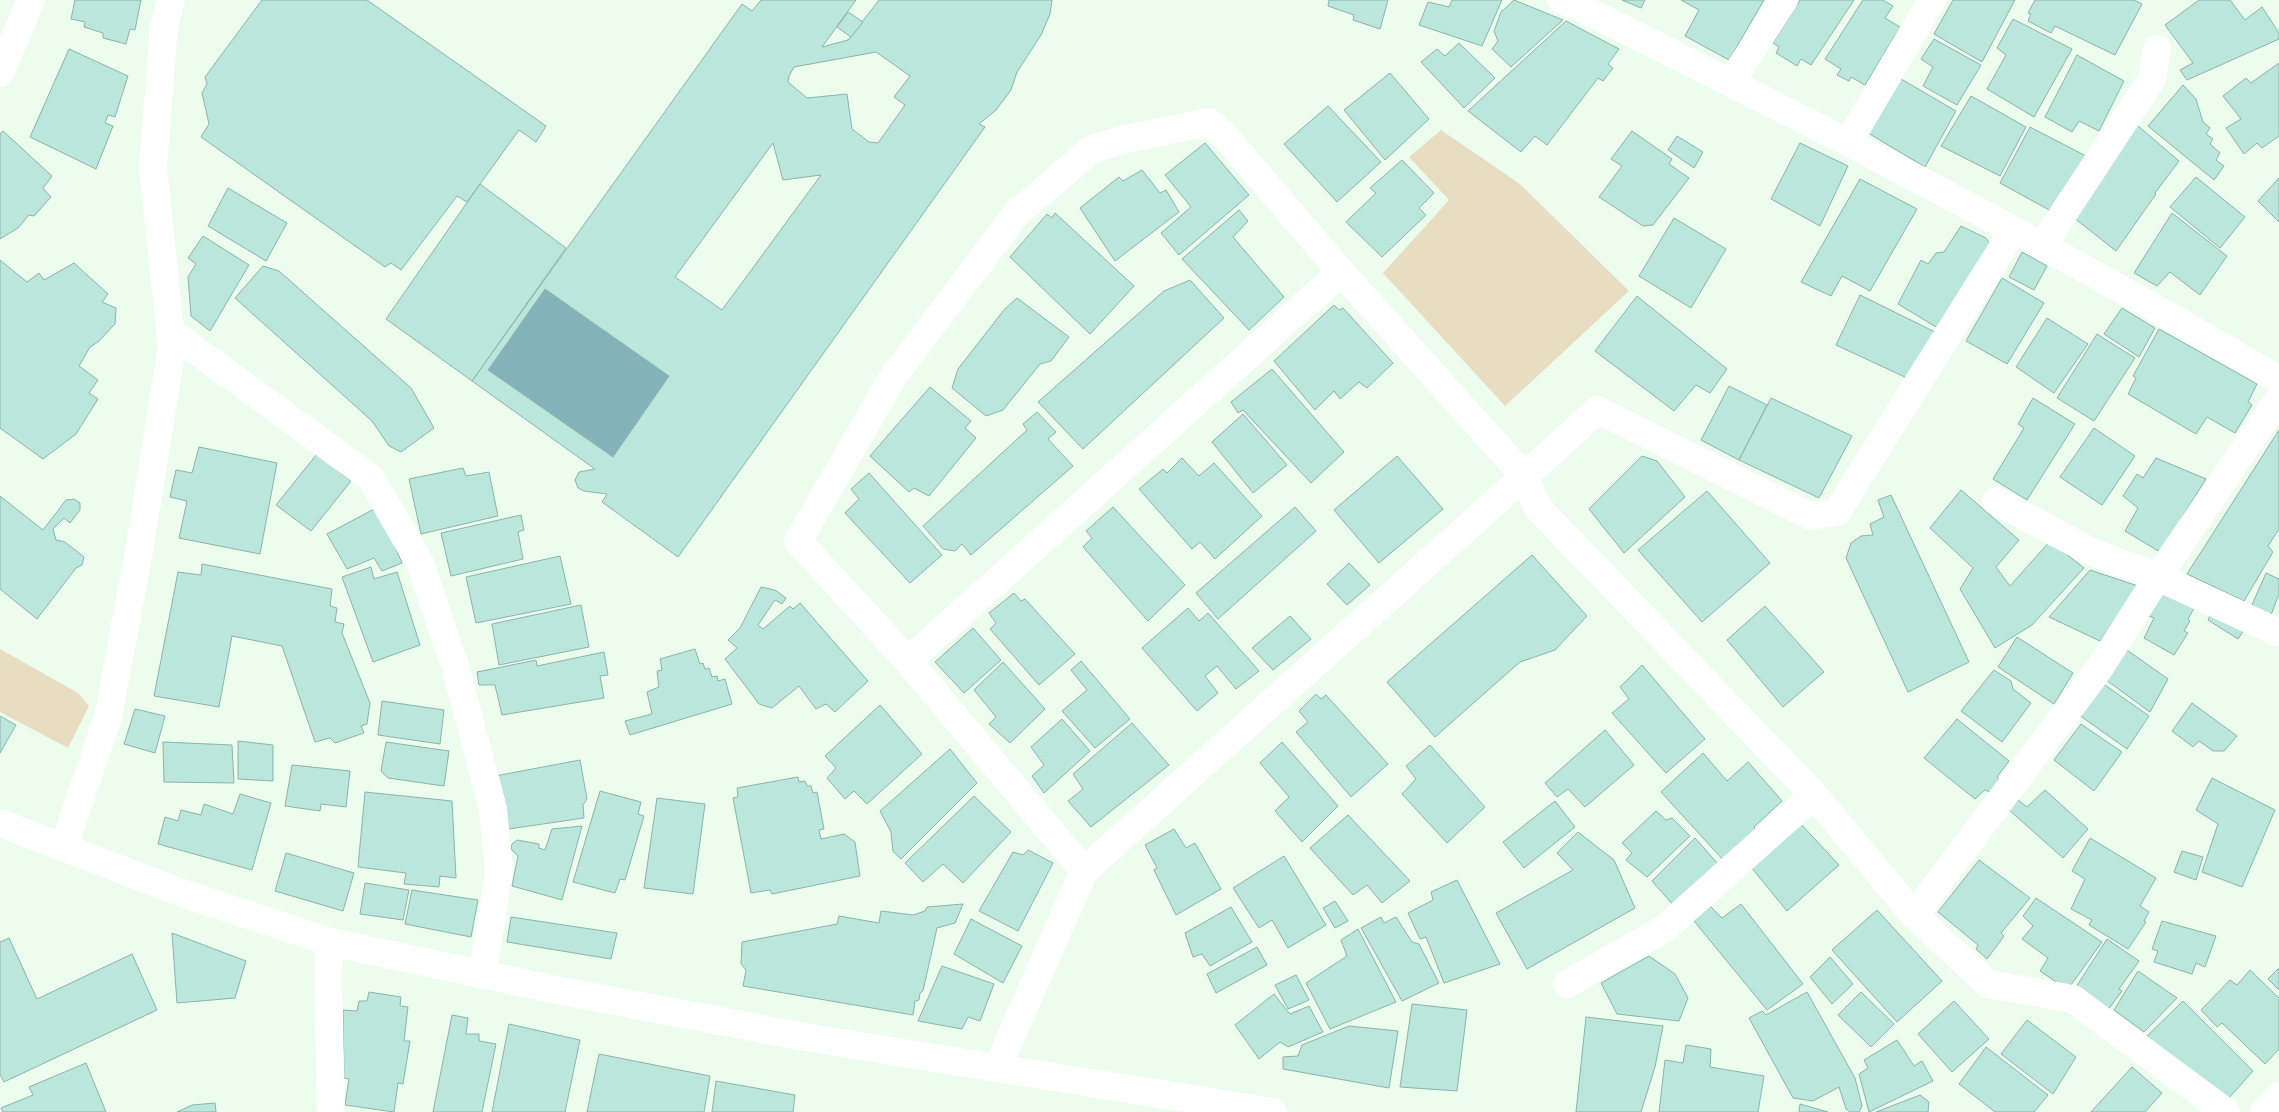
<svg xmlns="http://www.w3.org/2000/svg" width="2279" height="1112" font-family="Quicksand,sans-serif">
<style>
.green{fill:#e9ddc1}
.water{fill:#84b2b9}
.building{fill:#bbe6db;stroke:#8bb4aa;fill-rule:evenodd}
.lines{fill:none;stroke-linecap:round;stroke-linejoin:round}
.minor{stroke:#fff;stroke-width:28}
.tertiary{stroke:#fff;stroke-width:28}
.primary{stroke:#fff;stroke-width:28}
</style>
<rect width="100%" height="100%" fill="#ecfded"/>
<g class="green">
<polygon points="1441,130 1520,184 1629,291 1505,406 1383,273 1449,200 1409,157"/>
<polygon points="0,649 78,693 89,706 68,748 0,712"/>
</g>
<polygon class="water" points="545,289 669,376 613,457 488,370"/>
<g class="building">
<polygon points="75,0 141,0 135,30 130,29 126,44 103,38 103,33 84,27 85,22 71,19"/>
<polygon points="262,0 367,0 546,126 536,142 519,130 467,202 457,196 401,270 391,263 385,267 201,137 209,124 202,93 207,84 205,77"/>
<path d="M761,0H856L822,47L848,40L879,0H1052L1050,14L1041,35L1017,72L1011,90L996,110L979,124L985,127L678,557L602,502L607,494L584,491L578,488L575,480L579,472L595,469L472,381L742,4L752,11ZM876,52L910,76L894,97L905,105L878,143L869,142L852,129L847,94L807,98L788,82L789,76L794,67ZM773,143L783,180L821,175L722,310L675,277ZM545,289L669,376L613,457L488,370Z"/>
<polygon points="1329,0 1388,0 1380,29 1353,20 1354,15 1328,6"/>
<polygon points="1452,0 1502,0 1482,46 1419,25 1428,2 1449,7"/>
<polygon points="1514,0 1563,20 1511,67 1492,49 1498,41 1494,31 1501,12"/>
<polygon points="1622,0 1645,0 1641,8"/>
<polygon points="1681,0 1764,0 1729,60 1685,36 1699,10"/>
<polygon points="1800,0 1854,0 1811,65 1801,59 1797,66 1776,53 1779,47 1773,43"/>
<polygon points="1863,0 1883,0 1893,6 1885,18 1900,27 1865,85 1851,77 1849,81 1837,75 1841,69 1825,59"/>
<polygon points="1953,0 2015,0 1982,62 1934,34"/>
<polygon points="2035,0 2134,0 2142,4 2115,55 2055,26 2051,33 2028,21 2031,14 2028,13"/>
<polygon points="2199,0 2230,0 2245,20 2262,7 2279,33 2279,39 2187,80 2180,70 2193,63 2165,25"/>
<polygon points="848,12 863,22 851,37 837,27"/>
<polygon points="2013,19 2072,49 2034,117 1987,89 2006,55 1997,48"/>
<polygon points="1566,21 1619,49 1608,64 1613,68 1603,81 1598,78 1547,145 1535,136 1521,152 1468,111"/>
<polygon points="1934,39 1981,65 1957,105 1923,86 1933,67 1921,59"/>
<polygon points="1459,43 1495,78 1464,108 1421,62 1437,49 1445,56"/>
<polygon points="69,49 128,76 115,117 108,115 105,123 113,126 96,169 30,137"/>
<polygon points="2077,55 2124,81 2099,131 2079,121 2072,132 2045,117"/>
<polygon points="2279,63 2279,136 2262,148 2257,143 2244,154 2226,128 2241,119 2223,96 2246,78 2251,83"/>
<polygon points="1390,73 1429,119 1385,160 1344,110"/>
<polygon points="1901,79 1956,111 1925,167 1868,133"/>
<polygon points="2183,85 2196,99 2203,122 2210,128 2206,134 2213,139 2210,144 2220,153 2216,160 2224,166 2214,180 2148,126"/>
<polygon points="1971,96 2026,127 2000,176 1941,146"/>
<polygon points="1328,106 1381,162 1337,202 1284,144"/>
<polygon points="2137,125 2179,161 2155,193 2156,194 2116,251 2073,217"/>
<polygon points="2030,127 2088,157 2051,211 2000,183"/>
<polygon points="3,131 52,176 43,188 51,197 34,216 29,215 18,228 0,239 0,134"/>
<polygon points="1632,131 1672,159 1669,164 1689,178 1653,225 1643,226 1599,197 1622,166 1611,159"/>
<polygon points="1677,136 1703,152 1694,168 1668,150"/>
<polygon points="1205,143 1249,195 1179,255 1161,233 1191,207 1165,175"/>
<polygon points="1800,143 1848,166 1820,226 1771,199"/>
<polygon points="1402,160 1434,193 1419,208 1426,215 1382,257 1346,222 1376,193 1370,188"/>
<polygon points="1142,170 1160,193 1166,190 1179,212 1115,261 1080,208 1119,177 1123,181"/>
<polygon points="2196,177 2245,217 2220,248 2170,207"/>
<polygon points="2279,178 2279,222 2258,201"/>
<polygon points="1860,179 1917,209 1870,291 1842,276 1831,296 1801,282"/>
<polygon points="480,184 566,248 472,381 386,319"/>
<polygon points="228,188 287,223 266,261 208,226"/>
<polygon points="1239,210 1248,221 1233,237 1284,297 1249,330 1182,259"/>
<polygon points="1055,213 1134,286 1090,334 1010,257 1047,214 1052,218"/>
<polygon points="2172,213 2227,256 2200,295 2170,272 2157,286 2134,273"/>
<polygon points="1674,218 1726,249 1691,308 1639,276"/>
<polygon points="1961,226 1986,238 1990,244 1941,330 1898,304 1921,260 1928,264 1936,253 1944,252"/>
<polygon points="203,236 249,265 210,331 191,316 188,277 196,264 188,258"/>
<polygon points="2022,252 2047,266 2034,290 2009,277"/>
<polygon points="0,260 27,282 39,273 44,280 74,263 108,294 102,302 116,308 115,324 98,342 90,347 79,366 98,380 89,393 98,399 76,434 43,459 0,428"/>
<polygon points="263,266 279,271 411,388 434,428 401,452 389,446 372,421 235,298"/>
<polygon points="2002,278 2044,303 2007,364 1966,341"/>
<polygon points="1190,280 1224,318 1083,449 1038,402 1164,291"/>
<polygon points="1860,295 1935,332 1907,378 1836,345"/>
<polygon points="1637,296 1727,369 1710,393 1696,385 1674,411 1595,351"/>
<polygon points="1017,298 1069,337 1051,361 1040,364 1003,410 986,416 952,388 958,369 1004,310"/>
<polygon points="1334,305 1339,310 1343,308 1393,363 1367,388 1359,382 1340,399 1334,391 1315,410 1274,361"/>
<polygon points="2122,308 2155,328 2139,357 2104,334"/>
<polygon points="2047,318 2088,344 2054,393 2016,367"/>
<polygon points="2159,329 2257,384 2248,402 2252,405 2235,433 2207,417 2196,434 2128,394 2136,378 2133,376"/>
<polygon points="2097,334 2135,358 2094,421 2057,398"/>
<polygon points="1272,369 1344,452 1311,483 1243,410 1238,413 1231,402"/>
<polygon points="1729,386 1767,405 1739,460 1701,440"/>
<polygon points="930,387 971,421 965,428 976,438 929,496 914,488 909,492 870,456"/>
<polygon points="1771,398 1852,436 1819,498 1739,460"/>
<polygon points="2033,398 2075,424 2027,500 1993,479 2024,428 2018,424"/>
<polygon points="1037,412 1056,432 1048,439 1073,466 971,555 962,544 955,551 943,549 923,526 1027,430 1023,424"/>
<polygon points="1243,414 1287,465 1253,493 1212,442"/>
<polygon points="2094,428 2135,456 2102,505 2060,477"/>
<polygon points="2279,430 2279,529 2268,546 2273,552 2244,601 2187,574"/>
<polygon points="199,447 277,463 260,554 179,538 187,501 170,497 176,470 192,473"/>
<polygon points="317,454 351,481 311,531 276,505"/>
<polygon points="1397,456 1443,509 1379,563 1334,510"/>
<polygon points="1642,456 1657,461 1685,497 1624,553 1589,509"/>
<polygon points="1182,458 1199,476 1214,463 1262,516 1215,559 1200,542 1192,549 1139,489 1163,469 1167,473"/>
<polygon points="2156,458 2206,479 2160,552 2125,531 2138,508 2123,496 2137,474 2143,478"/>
<polygon points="463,468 466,476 489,472 498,516 421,534 409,479"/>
<polygon points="869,473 942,555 910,583 845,513 859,499 851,489"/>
<polygon points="1961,490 2019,540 1996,567 2010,586 2050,541 2084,568 2032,625 1995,648 1960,589 1973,568 1930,528"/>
<polygon points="1707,491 1770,563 1702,622 1638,550"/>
<polygon points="1891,495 1969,662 1908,692 1846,558 1851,543 1861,536 1873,535 1870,524 1884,517 1878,500"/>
<polygon points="0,496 43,530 66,500 74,499 80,503 80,510 70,523 64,518 53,529 56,540 65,542 84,557 82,565 76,568 37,619 0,589"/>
<polygon points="378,507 402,563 382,571 374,558 347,569 327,534"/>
<polygon points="1113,507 1185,585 1148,621 1083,547 1092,538 1086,531"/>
<polygon points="1295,507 1316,531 1218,619 1196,593"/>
<polygon points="521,515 524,530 518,532 523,559 451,576 441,533"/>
<polygon points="1532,555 1587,616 1555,650 1520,662 1435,737 1387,682"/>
<polygon points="560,556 571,604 476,623 466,577"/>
<polygon points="1349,563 1370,585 1347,605 1327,584"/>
<polygon points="202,564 332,589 330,606 337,608 335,622 344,624 342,633 370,703 367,724 361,726 364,733 335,743 330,738 315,742 282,646 232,636 219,707 154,696 178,572 201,575"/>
<polygon points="371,567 374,579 397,572 420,645 373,662 342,577"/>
<polygon points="2090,570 2138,586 2100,641 2049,617"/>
<polygon points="2266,573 2279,579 2279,594 2271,615 2251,607"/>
<polygon points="761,587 775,590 786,598 782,604 775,600 758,625 763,629 790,606 793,609 800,603 868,681 835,712 826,704 816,709 799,686 772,708 759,704 725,659 737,648 728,640 740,628"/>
<polygon points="2165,591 2197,603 2188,619 2190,621 2184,631 2188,633 2174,655 2144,638 2154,618 2149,616"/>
<polygon points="1014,593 1021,601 1025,599 1075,654 1039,685 990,629 996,623 989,613"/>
<polygon points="581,605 589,647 499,665 492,624"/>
<polygon points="1765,606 1824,672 1783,707 1727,640"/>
<polygon points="1188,608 1199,621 1208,613 1259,671 1236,689 1217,666 1205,676 1218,693 1197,711 1142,648"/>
<polygon points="2213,609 2248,624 2238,639 2208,620"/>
<polygon points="1290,616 1311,639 1273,670 1252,648"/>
<polygon points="973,628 1001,660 964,693 935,662"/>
<polygon points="2017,637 2073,673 2054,704 1998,667"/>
<polygon points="695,649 700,664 703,663 705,669 709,668 712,677 717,676 718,681 725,679 732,704 630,735 625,721 652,714 647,692 659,687 657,671 662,670 660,659"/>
<polygon points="2127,650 2168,679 2150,712 2106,680"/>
<polygon points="604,652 608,675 600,676 604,698 502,715 495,685 479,685 477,672 536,660 537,666"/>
<polygon points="1081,661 1130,719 1095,748 1062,711 1087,690 1071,670"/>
<polygon points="1003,662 1045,709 1010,743 989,724 996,717 974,690"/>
<polygon points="1642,665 1705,739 1666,773 1612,713 1629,699 1620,687"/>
<polygon points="1994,670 2011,681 2013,689 2031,703 2002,742 1961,711"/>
<polygon points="2102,683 2149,716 2127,749 2079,715"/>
<polygon points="1316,694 1321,699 1326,695 1388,764 1351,797 1296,732 1308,722 1299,711"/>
<polygon points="382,701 444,710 440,744 378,735"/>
<polygon points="2192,703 2237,736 2224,751 2213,751 2199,741 2193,747 2172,731"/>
<polygon points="880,705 922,754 867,804 854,791 845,799 827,778 836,768 825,756"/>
<polygon points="135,709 165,716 155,753 124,744"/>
<polygon points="0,716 16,725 0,753"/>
<polygon points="1062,719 1090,751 1044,793 1032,776 1044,765 1031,747"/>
<polygon points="1957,719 2009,761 1997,777 2001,781 1992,793 1985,790 1975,799 1924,758"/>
<polygon points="1132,723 1169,765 1091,827 1068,801 1083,789 1073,774"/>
<polygon points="2081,724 2122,752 2094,791 2054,760"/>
<polygon points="1605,730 1634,765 1585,807 1568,789 1557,797 1545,783"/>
<polygon points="238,741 273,745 273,781 238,779"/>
<polygon points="163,742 232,745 234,783 164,782"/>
<polygon points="386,742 449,751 444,786 388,778 381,771"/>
<polygon points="1282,742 1338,806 1302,842 1275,811 1289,797 1260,763"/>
<polygon points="1430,745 1485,807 1447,843 1402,794 1416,779 1406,766"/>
<polygon points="950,749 977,783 901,859 893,851 891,832 880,811"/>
<polygon points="1703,753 1727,781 1748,762 1782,801 1754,827 1756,831 1725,862 1661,792"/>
<polygon points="580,760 587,799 583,805 584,818 502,830 495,776"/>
<polygon points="292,765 350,771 346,807 321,804 320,811 285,806"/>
<polygon points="798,777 799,782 805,781 807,786 811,786 813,793 817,792 824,829 819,830 821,839 844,834 855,842 860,876 772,894 770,890 751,893 733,798 738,797 737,788"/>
<polygon points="2212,778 2275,810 2242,887 2202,872 2218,824 2196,810"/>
<polygon points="2045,790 2088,829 2063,858 2008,809 2017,799 2027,807"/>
<polygon points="600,791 641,802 638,814 644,816 625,880 620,879 615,893 573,882"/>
<polygon points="365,792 452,801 456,878 440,876 439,887 404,884 406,873 358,867"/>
<polygon points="240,794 271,803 252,870 158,844 165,817 178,821 181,810 201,815 204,804 233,814"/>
<polygon points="974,796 1011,832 963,883 943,864 923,882 905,863"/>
<polygon points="657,798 705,804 693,894 644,888"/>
<polygon points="1555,801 1575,827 1524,868 1503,842"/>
<polygon points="1656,811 1666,820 1672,818 1690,836 1647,877 1626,860 1632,853 1622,843"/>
<polygon points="1348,815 1410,881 1382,903 1367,885 1353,895 1310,848"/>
<polygon points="1799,822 1839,865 1787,911 1750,866"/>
<polygon points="582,826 562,900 512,886 518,856 511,849 512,844 517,840 539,844 539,848 545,850 552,829"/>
<polygon points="1174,829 1186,848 1195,843 1221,889 1176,915 1154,870 1157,868 1145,845"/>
<polygon points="1578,832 1614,860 1635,908 1527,969 1496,913 1573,870 1557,853"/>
<polygon points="1695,838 1719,865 1674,906 1652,881"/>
<polygon points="2090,838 2156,878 2140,906 2149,912 2144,921 2146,922 2128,949 2089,925 2092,920 2071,909 2085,879 2072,871"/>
<polygon points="1028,850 1053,863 1018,931 979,911 1013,852 1023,855"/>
<polygon points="2182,851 2203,857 2196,880 2174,872"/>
<polygon points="286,853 354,873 343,911 275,891"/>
<polygon points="1284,856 1326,925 1288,948 1272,920 1259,928 1233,888"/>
<polygon points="1979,860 2030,898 2001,933 2004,936 1987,959 1976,949 1978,945 1938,912"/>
<polygon points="1457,880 1500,964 1444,983 1426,937 1420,939 1408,913 1433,900 1431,892"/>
<polygon points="365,883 409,890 403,920 360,914"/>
<polygon points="412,890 478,900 471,937 405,924"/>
<polygon points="2036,898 2102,942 2071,985 2062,986 2040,971 2048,958 2022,939 2033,926 2023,916"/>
<polygon points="1335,901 1348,921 1335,928 1323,908"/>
<polygon points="963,904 955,923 937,928 923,991 920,993 919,1000 915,1001 913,1015 743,986 746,970 741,964 742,942 837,924 839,916 879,923 881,911 913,915 925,911 927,907"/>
<polygon points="1741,904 1803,984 1767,1010 1694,921 1709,905 1722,918"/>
<polygon points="1231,907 1252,942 1210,966 1202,954 1193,957 1185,933"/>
<polygon points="1877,910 1942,981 1897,1022 1832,950"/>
<polygon points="511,917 617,933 611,959 507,942"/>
<polygon points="1381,917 1384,923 1396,917 1412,942 1419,944 1439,983 1402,1001 1361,928"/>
<polygon points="971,919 1022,946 1003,983 954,954"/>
<polygon points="2162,921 2216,936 2205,967 2196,963 2192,974 2154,962 2158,951 2152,949"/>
<polygon points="1358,929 1396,1002 1330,1029 1306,983 1347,956 1341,940"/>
<polygon points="172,933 246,961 235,998 177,1003"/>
<polygon points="9,938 37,999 132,954 157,1010 4,1082 0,1074 0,942"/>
<polygon points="2107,939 2139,961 2119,989 2122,991 2107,1011 2076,987"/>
<polygon points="1257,947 1267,965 1216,993 1207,974"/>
<polygon points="1649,956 1675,974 1688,998 1679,1021 1617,1014 1601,983"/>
<polygon points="1830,957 1853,984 1832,1004 1810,977"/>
<polygon points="942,966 994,984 980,1021 968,1017 962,1029 918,1021"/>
<polygon points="2279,968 2279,990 2268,979"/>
<polygon points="2250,970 2279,998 2279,1049 2265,1064 2222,1023 2217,1027 2201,1010 2230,980 2237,985"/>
<polygon points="2138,971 2177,998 2144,1032 2114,1010"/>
<polygon points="1296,975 1309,1000 1288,1009 1275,985"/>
<polygon points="369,992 401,997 400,1006 408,1007 404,1041 410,1041 403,1084 398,1083 394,1112 345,1105 349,1079 344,1078 343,1010 357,1011 359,1001 367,1001"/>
<polygon points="1807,992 1855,1078 1862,1106 1859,1112 1850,1112 1846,1109 1839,1087 1813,1101 1793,1098 1749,1018 1762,1011 1766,1015"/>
<polygon points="1861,992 1894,1024 1871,1047 1838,1015"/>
<polygon points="1274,994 1290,1014 1309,1006 1323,1032 1288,1047 1280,1042 1259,1059 1235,1025"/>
<polygon points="1954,1001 1989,1039 1952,1072 1918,1034"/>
<polygon points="2183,1001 2253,1071 2227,1100 2145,1038"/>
<polygon points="1412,1004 1467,1010 1457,1091 1400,1087"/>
<polygon points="452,1015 468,1018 466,1034 479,1034 479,1041 496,1044 482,1112 433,1112"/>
<polygon points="1586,1017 1663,1026 1655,1067 1641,1112 1576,1112"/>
<polygon points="2027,1020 2076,1057 2053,1094 2001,1054"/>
<polygon points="509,1024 580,1040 565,1112 492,1112"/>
<polygon points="1349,1026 1398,1031 1389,1088 1283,1069 1283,1057 1298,1056 1302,1045"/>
<polygon points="1897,1040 1914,1066 1922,1061 1933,1081 1869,1112 1859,1074 1868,1068 1864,1060"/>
<polygon points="1686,1045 1711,1049 1710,1067 1764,1076 1758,1112 1659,1112 1665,1060 1683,1063"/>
<polygon points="1986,1047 2048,1095 2034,1112 1995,1112 1959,1084"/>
<polygon points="599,1054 710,1076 704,1112 587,1112"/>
<polygon points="86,1063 106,1112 3,1112 1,1108 33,1095 29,1087"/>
<polygon points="2132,1067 2162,1093 2145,1112 2091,1112"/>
<polygon points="716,1081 795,1095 793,1112 712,1112"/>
<polygon points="1920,1095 1929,1102 1928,1112 1876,1112"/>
<polygon points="215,1103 216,1112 177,1112 192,1105"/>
<polygon points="1800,1104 1828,1112 1799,1112"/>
</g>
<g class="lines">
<g class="minor">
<path d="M1561,0L1575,5C1813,123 2050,244 2279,380"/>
<polyline points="0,73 31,0"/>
<polyline points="1731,82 1784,0"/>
<polyline points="1848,143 1932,0"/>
<polyline points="2042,246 2152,79 2157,49"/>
<polyline points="171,332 371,478 420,563 455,666 493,809 499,872 482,975"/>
<polyline points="1996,501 2092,552 2158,577 2279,633"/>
<polyline points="908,661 1341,272"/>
<polyline points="0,823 182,893 330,942 566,992 805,1037 997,1068 1084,871 1598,410 1810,516 1837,512 2013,231"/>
<polyline points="64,846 108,717 138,557 172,347 153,167 164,27 171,0"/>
<polyline points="1084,871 908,661 798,541 893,377 1017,213 1092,149 1126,139 1209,122 1225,136 1341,272 1525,477 1538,508 1814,795 1914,915 1988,984 2073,999 2226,1112"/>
<polyline points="1914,915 2097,672 2158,577 2279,398"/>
<polyline points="330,942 328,974 331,1112"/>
<polyline points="1567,984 1664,929 1814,795"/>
</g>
<polyline class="tertiary" points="997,1068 1273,1112"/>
<polyline class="primary" points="2264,1112 2279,1096"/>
</g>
</svg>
